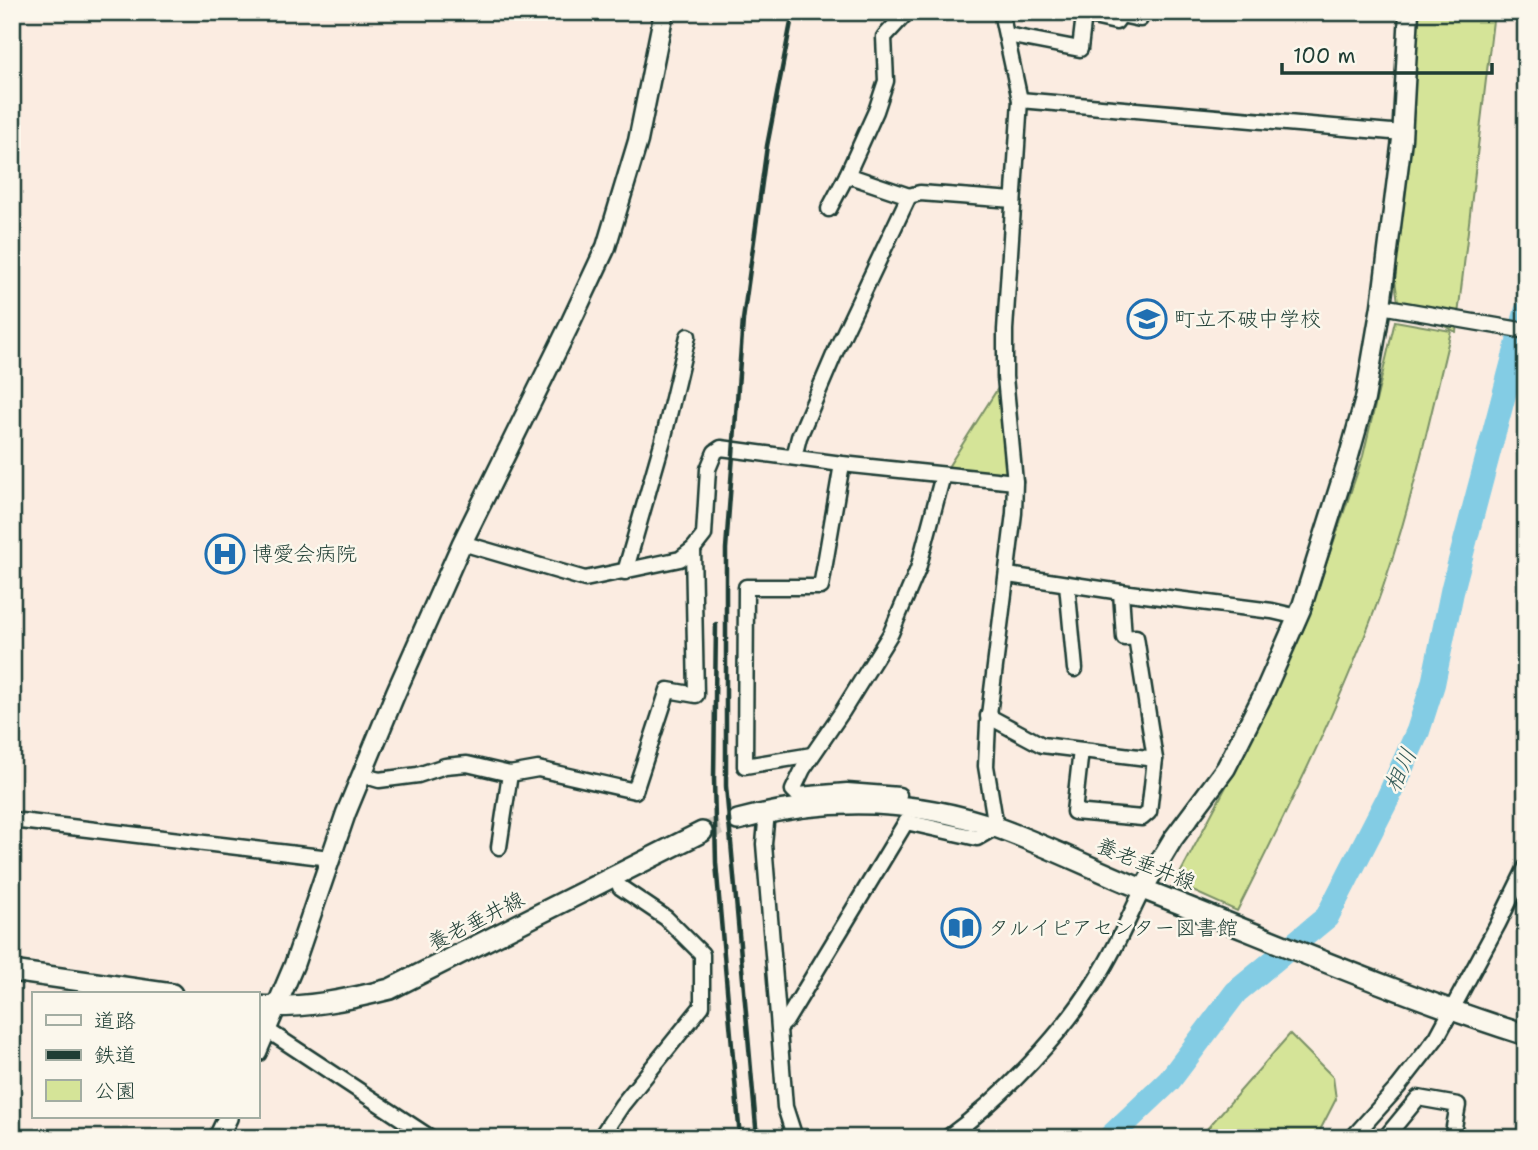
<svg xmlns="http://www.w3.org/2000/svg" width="1538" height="1150" font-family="'Shantell Sans','Klee One',sans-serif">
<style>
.green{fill:#d5e498;stroke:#7a9066;stroke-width:2}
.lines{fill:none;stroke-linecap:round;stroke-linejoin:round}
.river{stroke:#83cce4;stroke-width:24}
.secondary-tunnel{stroke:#cfc9be;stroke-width:19;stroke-dasharray:19 10;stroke-linecap:butt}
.minor-casing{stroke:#1f3d34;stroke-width:19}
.tertiary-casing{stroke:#1f3d34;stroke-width:23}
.secondary-casing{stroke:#1f3d34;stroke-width:24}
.minor{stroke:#fbf7ec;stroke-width:14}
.tertiary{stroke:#fbf7ec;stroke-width:18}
.secondary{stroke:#fbf7ec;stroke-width:19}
.rail{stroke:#1f3d34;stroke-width:4.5}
.labels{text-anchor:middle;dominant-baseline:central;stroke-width:5;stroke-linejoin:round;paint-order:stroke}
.poi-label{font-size:21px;fill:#1f3d34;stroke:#fbf7ec;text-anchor:start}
.street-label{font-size:21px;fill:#1f3d34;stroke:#fbf7ec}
.water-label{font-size:23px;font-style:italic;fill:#335a57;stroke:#fbf7ec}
</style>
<rect width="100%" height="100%" fill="#fbece1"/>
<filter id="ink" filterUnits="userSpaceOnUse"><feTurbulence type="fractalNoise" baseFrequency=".0143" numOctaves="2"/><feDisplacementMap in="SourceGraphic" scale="14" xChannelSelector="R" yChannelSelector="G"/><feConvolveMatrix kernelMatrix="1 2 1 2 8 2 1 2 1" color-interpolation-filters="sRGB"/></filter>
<g filter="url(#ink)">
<g class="green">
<polygon points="1419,12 1494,12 1456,332 1398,302 1394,273 1411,143"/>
<path d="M1395,321L1451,331C1428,425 1408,522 1374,612C1335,715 1286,813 1237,911L1175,883L1229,781L1304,628L1363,456Z"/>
<polygon points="1005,377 1015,482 943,475"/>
<polygon points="1290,1034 1333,1077 1336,1099 1316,1138 1199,1138"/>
</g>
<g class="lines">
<polyline class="river" points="1109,1138 1169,1081 1236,992 1327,917 1388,798 1418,731 1433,684 1453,587 1526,312"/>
<polyline class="secondary-tunnel" points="702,832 738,820"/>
<g class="minor-casing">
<g id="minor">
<polyline points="1007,35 1080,49 1084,15 1116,22 1121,15 1140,19 1142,12"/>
<polyline points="1020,100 1403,133"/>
<polyline points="847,175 876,111 886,81 884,37 907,12"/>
<polyline points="829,209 847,175 909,196"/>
<polyline points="1381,306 1526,331"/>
<polyline points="794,457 799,437 837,348 909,196 920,193 1013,200"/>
<polyline points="462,543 585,579 680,559 693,549 704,535 708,469 715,452 721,448 842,464 1015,482"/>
<polyline points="625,572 663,440 688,336"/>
<polyline points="1067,584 1075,669"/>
<polyline points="1121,592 1272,611 1298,617"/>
<polyline points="988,716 1042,745 1155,759 1136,637 1124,638 1121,592 1008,575"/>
<polyline points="1081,750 1074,812 1142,818 1149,812 1155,759"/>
<polyline points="812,755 745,766 746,587 821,587 842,464"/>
<polyline points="362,775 379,780 418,775 445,766 467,764 510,774 538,769 635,791 668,690 696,695 693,549"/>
<polyline points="899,795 847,791 798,795 793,790 803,769 842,712 891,633 918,569 943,475"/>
<polyline points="767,812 764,844 778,1016 785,1107 795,1138"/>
<polyline points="12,820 330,858"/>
<polyline points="499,847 510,774"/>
<polyline points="780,1027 786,1021 906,822 977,838 996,827 986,766 988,723 1014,513 1015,482 1005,377 1005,330 1020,100 1001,12"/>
<polyline points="267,1030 431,1138"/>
<polyline points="600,1138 622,1105 702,1006 702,954 666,918 620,887"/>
<path d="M947,1138C1002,1098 1064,1033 1099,975C1116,948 1129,917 1143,889"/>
<polyline points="1352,1138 1398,1087 1437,1037 1498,924 1526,867"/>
<polyline points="1385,1138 1418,1098 1458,1105 1452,1138"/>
</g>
</g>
<g class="tertiary-casing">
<g id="tertiary">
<polyline points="1143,889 1173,839 1226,768 1264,693 1301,609 1347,463 1365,399 1381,306 1402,139 1409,12"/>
<polyline points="257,1052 294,965 346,813 396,692 462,543 568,328 606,247 638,141 664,12"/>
<polyline points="218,1138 228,1117"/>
</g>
</g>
<g class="secondary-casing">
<g id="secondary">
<path d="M738,820C824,797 913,798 998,828C1048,846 1095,870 1145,890C1271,939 1396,994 1526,1035"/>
<polyline points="12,971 172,994"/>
<path d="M257,1006C302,1009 347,1000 390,989L702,832"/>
</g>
</g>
<use href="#minor" class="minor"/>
<use href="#tertiary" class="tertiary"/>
<use href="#secondary" class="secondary"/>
<g class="rail">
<polyline points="716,624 714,779 716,863 740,1138"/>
<polyline points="757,1138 726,786 726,549 743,320 767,146 793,12"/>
</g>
</g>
</g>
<defs>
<g id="school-ring" transform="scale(2.0125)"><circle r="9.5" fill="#fbf7ec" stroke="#1f6fb2" stroke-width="1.5"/><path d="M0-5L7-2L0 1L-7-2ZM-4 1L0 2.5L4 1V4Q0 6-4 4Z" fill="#1f6fb2"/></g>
<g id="hospital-ring" transform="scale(2.0125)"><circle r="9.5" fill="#fbf7ec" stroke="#1f6fb2" stroke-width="1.5"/><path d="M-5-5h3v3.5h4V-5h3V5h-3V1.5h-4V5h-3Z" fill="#1f6fb2"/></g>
<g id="library-ring" transform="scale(2.0125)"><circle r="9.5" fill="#fbf7ec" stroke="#1f6fb2" stroke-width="1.5"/><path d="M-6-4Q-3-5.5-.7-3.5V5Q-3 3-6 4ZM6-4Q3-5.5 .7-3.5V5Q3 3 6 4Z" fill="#1f6fb2"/></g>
</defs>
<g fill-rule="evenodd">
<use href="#school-ring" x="1147" y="319"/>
<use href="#hospital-ring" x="225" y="554"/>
<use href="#library-ring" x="961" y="928"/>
</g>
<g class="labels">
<g class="poi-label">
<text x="1174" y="319">町立不破中学校</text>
<text x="252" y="554">博愛会病院</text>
<text x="988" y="928">タルイピアセンター図書館</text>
</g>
<g class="street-label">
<text transform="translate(1146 864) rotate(22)">養老垂井線</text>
<text transform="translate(476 921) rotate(-27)">養老垂井線</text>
</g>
<g class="water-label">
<text transform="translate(1400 770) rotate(-65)">相川</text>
</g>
</g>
<rect width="1538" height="1150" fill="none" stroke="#fbf7ec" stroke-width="42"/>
<rect x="21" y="21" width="1496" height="1108" fill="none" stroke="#1f3d34" stroke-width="2.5" filter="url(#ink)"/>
<rect x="32" y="992" width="228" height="126" fill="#fbf7ec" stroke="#a3ada2" stroke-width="2"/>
<rect x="46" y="1015" width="35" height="10" fill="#fbf7ec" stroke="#a3ada2" stroke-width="2"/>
<text x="94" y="1028" font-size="21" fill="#1f3d34">道路</text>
<rect x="46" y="1050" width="35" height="10" fill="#1f3d34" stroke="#a3ada2" stroke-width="2"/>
<text x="94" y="1062" font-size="21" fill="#1f3d34">鉄道</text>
<rect x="46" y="1080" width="35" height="21" fill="#d5e498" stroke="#a3ada2" stroke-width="2"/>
<text x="94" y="1098" font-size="21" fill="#1f3d34">公園</text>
<path d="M1282 63v10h210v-10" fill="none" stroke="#1f3d34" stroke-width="3.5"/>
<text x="1293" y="63" font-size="21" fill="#1f3d34" stroke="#fbf7ec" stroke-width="5" paint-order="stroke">100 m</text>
</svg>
